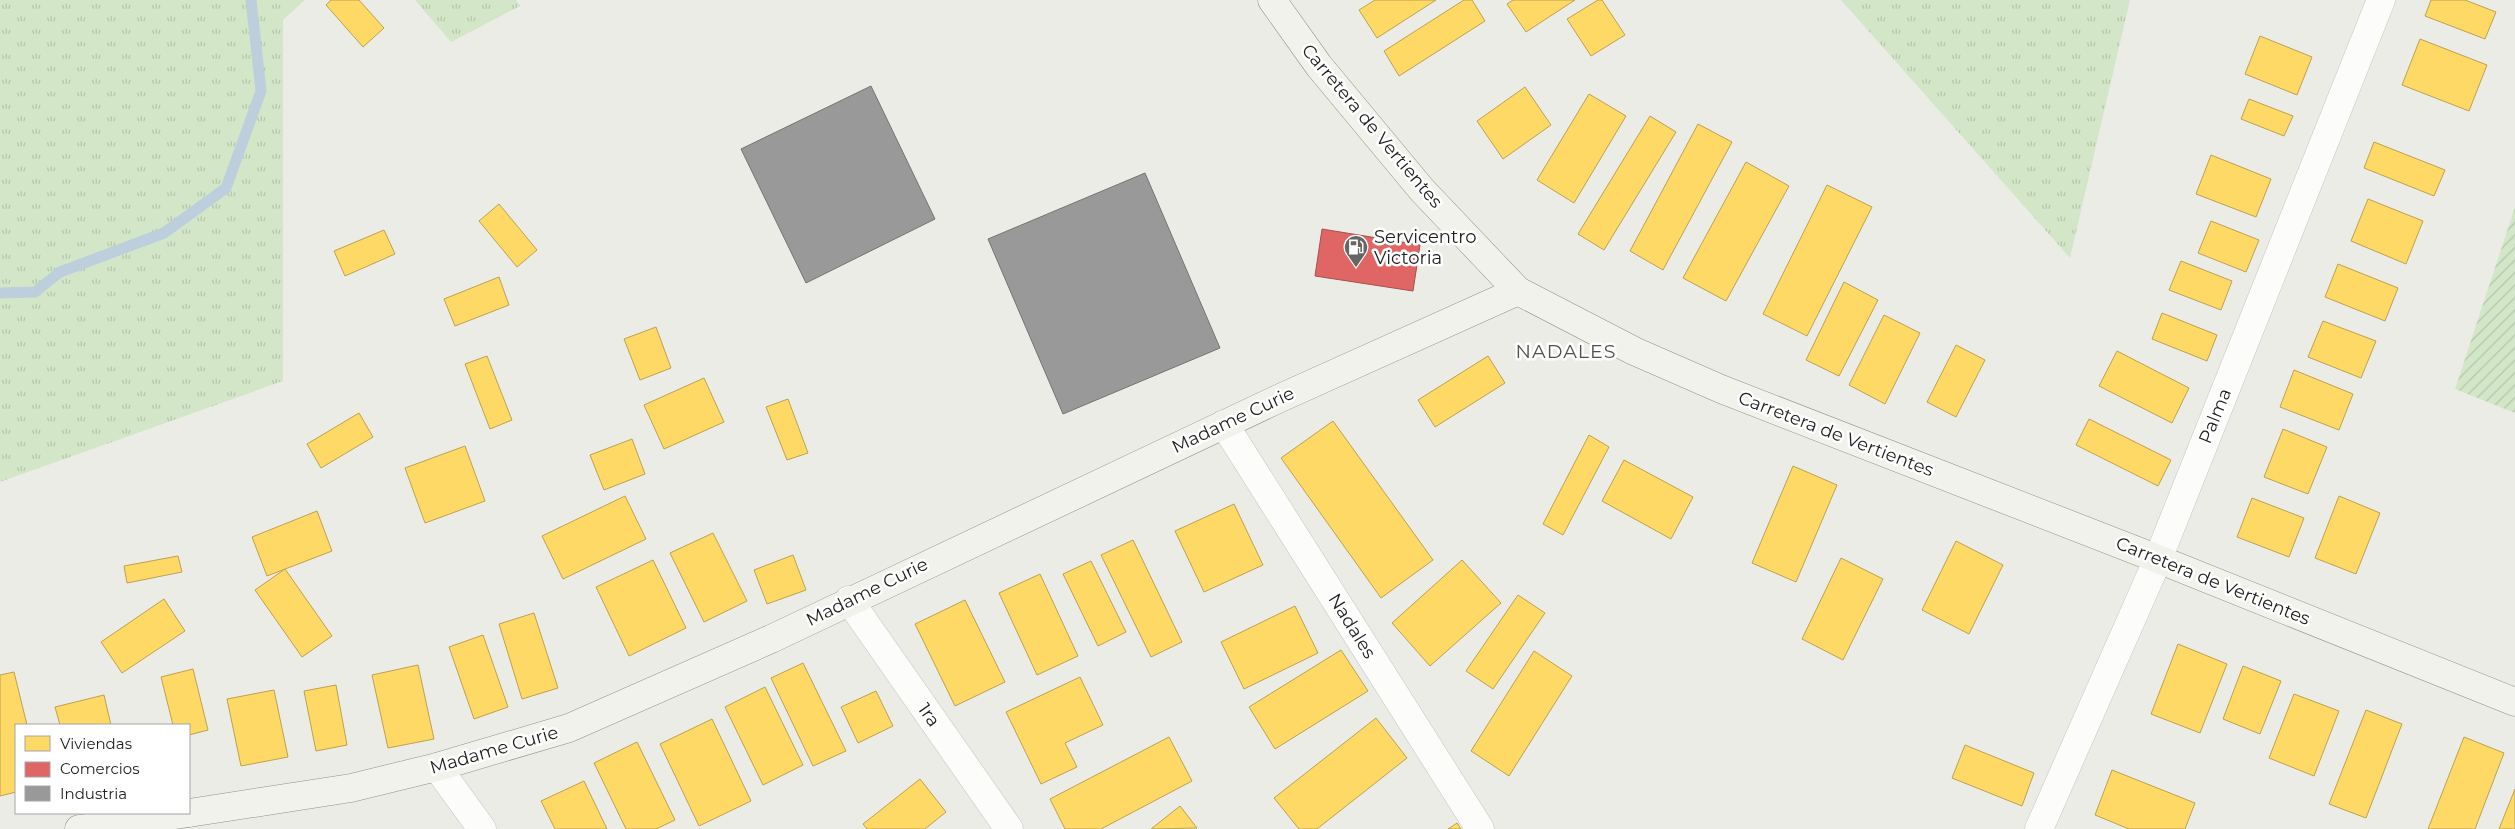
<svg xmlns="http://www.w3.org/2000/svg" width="2515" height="829" font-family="Montserrat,sans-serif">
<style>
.grass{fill:url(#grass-tufts)}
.garden{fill:url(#garden-furrows)}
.homes{fill:#ffd966;stroke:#bca150}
.shops{fill:#e06666;stroke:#a65050}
.industry{fill:#999;stroke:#747474}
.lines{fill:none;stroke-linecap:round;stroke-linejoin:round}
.stream{stroke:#bdcfdc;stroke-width:11}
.minor-casing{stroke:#c3c3c1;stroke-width:29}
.secondary-casing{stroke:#8f9581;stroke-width:29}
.minor{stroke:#fcfcfb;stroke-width:28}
.secondary{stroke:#f0f2eb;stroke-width:28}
.labels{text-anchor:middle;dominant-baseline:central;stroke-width:5;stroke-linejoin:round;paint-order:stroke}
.street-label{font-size:18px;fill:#1e1e1e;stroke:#fff}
.poi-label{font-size:18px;fill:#1e1e1e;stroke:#fff;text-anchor:start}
.neighbourhood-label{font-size:19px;letter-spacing:1px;fill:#515151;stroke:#fff}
</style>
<defs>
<pattern id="grass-tufts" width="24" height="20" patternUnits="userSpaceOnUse" patternTransform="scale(1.25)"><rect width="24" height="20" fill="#d3e7c8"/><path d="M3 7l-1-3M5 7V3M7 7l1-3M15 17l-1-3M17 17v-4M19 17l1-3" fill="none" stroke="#b5c6ab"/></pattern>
<pattern id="garden-furrows" width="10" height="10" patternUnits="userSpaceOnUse" patternTransform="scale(1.25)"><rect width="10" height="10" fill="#d3e7c8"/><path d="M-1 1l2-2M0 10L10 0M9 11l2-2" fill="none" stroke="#b5c6ab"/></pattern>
</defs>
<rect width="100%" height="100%" fill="#ecece7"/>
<g class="grass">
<polygon points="0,0 305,0 283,20 283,381 0,482"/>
<polygon points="415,0 516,0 520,6 451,42"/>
<polygon points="1841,0 2130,0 2070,258"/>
</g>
<polygon class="garden" points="2515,207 2515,413 2455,389"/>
<g class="homes">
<polygon points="331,0 359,0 384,28 363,47 326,5"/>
<polygon points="1375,0 1436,0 1377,38 1359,10"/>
<polygon points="1464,0 1472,0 1485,21 1399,76 1384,51"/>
<polygon points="1513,0 1575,0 1526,32 1507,4"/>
<polygon points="1598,0 1602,0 1625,35 1591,56 1567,19"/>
<polygon points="2431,0 2465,0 2496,12 2485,39 2425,16"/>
<polygon points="2260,36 2312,57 2297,95 2245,74"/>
<polygon points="2420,39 2487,65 2469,111 2402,85"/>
<polygon points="1525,87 1551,125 1503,159 1477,121"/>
<polygon points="1589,94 1626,116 1574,203 1537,180"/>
<polygon points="2249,99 2293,116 2284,136 2241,119"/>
<polygon points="1650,116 1676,132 1604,250 1578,234"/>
<polygon points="1698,124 1732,142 1663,270 1630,251"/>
<polygon points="2374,142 2445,170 2434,196 2364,168"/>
<polygon points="2211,155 2271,179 2256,217 2196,194"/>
<polygon points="1746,162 1789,186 1726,301 1683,278"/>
<polygon points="1827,185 1872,207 1807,336 1763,314"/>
<polygon points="2368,199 2423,221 2406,264 2351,241"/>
<polygon points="499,204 537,250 517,267 479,221"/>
<polygon points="2211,221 2259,240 2246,272 2198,253"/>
<polygon points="384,230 395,254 345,276 334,251"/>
<polygon points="2181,261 2232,281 2221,310 2169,290"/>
<polygon points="2338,264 2398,288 2385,321 2325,297"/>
<polygon points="499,277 509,305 455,326 444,299"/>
<polygon points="1844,282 1878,300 1839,376 1806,360"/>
<polygon points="2162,313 2217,335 2207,361 2152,339"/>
<polygon points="1884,315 1920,333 1885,404 1849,385"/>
<polygon points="2323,321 2376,341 2361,378 2308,357"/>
<polygon points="656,327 671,368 640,380 624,339"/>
<polygon points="1956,345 1985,360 1956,417 1927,402"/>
<polygon points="2117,351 2189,388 2172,423 2099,386"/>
<polygon points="487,356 512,420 490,429 465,364"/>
<polygon points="1488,356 1505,383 1435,427 1418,400"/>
<polygon points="2294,370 2353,394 2339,430 2280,407"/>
<polygon points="704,378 724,422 664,449 644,405"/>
<polygon points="788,399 808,453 787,460 766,407"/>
<polygon points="359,413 373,437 321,468 307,444"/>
<polygon points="2089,419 2171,460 2158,486 2076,445"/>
<polygon points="1333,421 1433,560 1381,598 1281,458"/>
<polygon points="2283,429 2327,447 2308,494 2264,477"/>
<polygon points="1589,435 1609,447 1563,535 1543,524"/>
<polygon points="632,439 645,474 604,490 590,455"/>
<polygon points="465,446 485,501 425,523 405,468"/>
<polygon points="1624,460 1693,497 1671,539 1602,501"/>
<polygon points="1793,466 1837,485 1796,582 1752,563"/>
<polygon points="625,496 646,539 563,579 542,536"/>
<polygon points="2339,496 2380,513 2356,574 2315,558"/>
<polygon points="2252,498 2304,518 2289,557 2237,537"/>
<polygon points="1234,504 1263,565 1204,592 1175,531"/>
<polygon points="317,511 332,551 267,576 252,537"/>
<polygon points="713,533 747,601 704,622 670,553"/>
<polygon points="1133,540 1182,642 1151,657 1101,555"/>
<polygon points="1956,541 2003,565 1969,634 1922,610"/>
<polygon points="793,555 806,590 767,604 754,570"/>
<polygon points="178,556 182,572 127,583 124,566"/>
<polygon points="1841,558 1883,579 1843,660 1802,639"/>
<polygon points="653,560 686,628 629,656 596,587"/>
<polygon points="1462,560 1501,603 1430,666 1392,623"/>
<polygon points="1091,561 1126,632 1098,646 1063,574"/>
<polygon points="285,569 332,636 302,657 255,590"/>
<polygon points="1040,574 1078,656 1037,675 999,593"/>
<polygon points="1518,595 1545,613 1493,689 1466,671"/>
<polygon points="164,599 185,631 122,673 101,642"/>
<polygon points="965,600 1005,682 955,706 915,624"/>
<polygon points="1295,606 1318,653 1244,689 1221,642"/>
<polygon points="534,613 558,688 522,699 499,624"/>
<polygon points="483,635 508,707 474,719 449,647"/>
<polygon points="2178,644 2227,664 2200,733 2151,714"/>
<polygon points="1341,650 1368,691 1275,749 1249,707"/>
<polygon points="1534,651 1572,676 1509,776 1471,751"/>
<polygon points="803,663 846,751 813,766 771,678"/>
<polygon points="418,665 434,739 388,748 372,675"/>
<polygon points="2243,666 2281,681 2260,734 2223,719"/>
<polygon points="193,669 208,730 189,735 189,725 173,725 161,677"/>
<polygon points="14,672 27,725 16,725 16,792 0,796 0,675"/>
<polygon points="1080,677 1103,725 1065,743 1077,767 1041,784 1006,712"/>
<polygon points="336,685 347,745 316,751 304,691"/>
<polygon points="765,687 803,765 763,785 725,707"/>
<polygon points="274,690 288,757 241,766 227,699"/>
<polygon points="876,691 893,726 858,743 841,707"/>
<polygon points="2294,694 2339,711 2314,776 2269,758"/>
<polygon points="104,695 111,725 60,725 55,707"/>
<polygon points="2366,710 2402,724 2366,818 2329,804"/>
<polygon points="1376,718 1407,758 1317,829 1299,829 1274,798"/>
<polygon points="712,719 751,801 699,826 660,744"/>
<polygon points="1169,737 1192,781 1101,829 1065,829 1050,799"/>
<polygon points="2464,737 2504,753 2475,829 2428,829"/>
<polygon points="637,742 675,820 656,829 626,829 594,763"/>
<polygon points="1965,745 2034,773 2022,806 1952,778"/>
<polygon points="2112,770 2195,803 2185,829 2129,829 2095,815"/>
<polygon points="920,779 946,812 925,829 867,829 863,824"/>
<polygon points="584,781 607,829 555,829 541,801"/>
<polygon points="2515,789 2515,829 2499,829"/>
<polygon points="1180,806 1197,828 1151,829"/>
<polygon points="1457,823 1461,829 1448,829"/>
</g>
<polygon class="shops" points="1322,229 1420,245 1413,291 1315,276"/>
<g class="industry">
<polygon points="871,86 935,219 806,283 741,149"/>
<polygon points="1145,173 1220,348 1063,414 988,239"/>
</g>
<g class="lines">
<polyline class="stream" points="0,293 35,292 60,272 164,233 226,188 261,91 251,0"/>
<g class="minor-casing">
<g id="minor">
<polyline points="1224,424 1480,829"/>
<polyline points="849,600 1009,829"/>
<polyline points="437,767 482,829"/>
<polyline points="2039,829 2158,559 2381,0"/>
</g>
</g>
<g class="secondary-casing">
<g id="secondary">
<polyline points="1272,0 1319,66 1422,190 1518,291 1634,351 1721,389 2158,559 2515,702"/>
<polyline points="189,813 351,788 437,767 569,728 771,639 1278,399 1518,291"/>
<polyline points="79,829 188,813"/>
</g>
</g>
<use href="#minor" class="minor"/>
<use href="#secondary" class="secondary"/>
</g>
<defs>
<g id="fuel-pin" transform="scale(1.25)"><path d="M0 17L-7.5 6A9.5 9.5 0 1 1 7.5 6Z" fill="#666664" stroke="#fff"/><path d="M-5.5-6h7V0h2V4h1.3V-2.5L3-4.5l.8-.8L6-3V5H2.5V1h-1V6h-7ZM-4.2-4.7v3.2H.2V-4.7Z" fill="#fff"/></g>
</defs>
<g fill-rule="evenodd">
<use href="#fuel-pin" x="1356" y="247"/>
</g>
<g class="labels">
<g class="street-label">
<text transform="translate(1372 126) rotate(50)">Carretera de Vertientes</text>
<text transform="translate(2215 416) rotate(-68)">Palma</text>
<text transform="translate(1233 420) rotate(-25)">Madame Curie</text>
<text transform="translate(1836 434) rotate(21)">Carretera de Vertientes</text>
<text transform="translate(2213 581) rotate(22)">Carretera de Vertientes</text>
<text transform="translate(867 592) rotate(-26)">Madame Curie</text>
<text transform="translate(1352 626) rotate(58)">Nadales</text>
<text transform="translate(929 715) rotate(55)">1ra</text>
<text transform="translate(494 750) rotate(-16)">Madame Curie</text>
</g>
<g class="poi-label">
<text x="1374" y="237">Servicentro<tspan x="1374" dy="21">Victoria</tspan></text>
</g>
<g class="neighbourhood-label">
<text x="1566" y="351">NADALES</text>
</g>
</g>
<rect x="15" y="724" width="175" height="90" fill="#ffffff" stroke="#a5a5a5"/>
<rect x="25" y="736" width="25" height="15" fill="#ffd966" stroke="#a5a5a5"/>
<text x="60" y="749" font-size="15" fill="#1e1e1e">Viviendas</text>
<rect x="25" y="762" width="25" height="15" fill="#e06666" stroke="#a5a5a5"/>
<text x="60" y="774" font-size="15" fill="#1e1e1e">Comercios</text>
<rect x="25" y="786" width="25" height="15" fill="#999999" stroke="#a5a5a5"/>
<text x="60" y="799" font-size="15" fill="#1e1e1e">Industria</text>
</svg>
